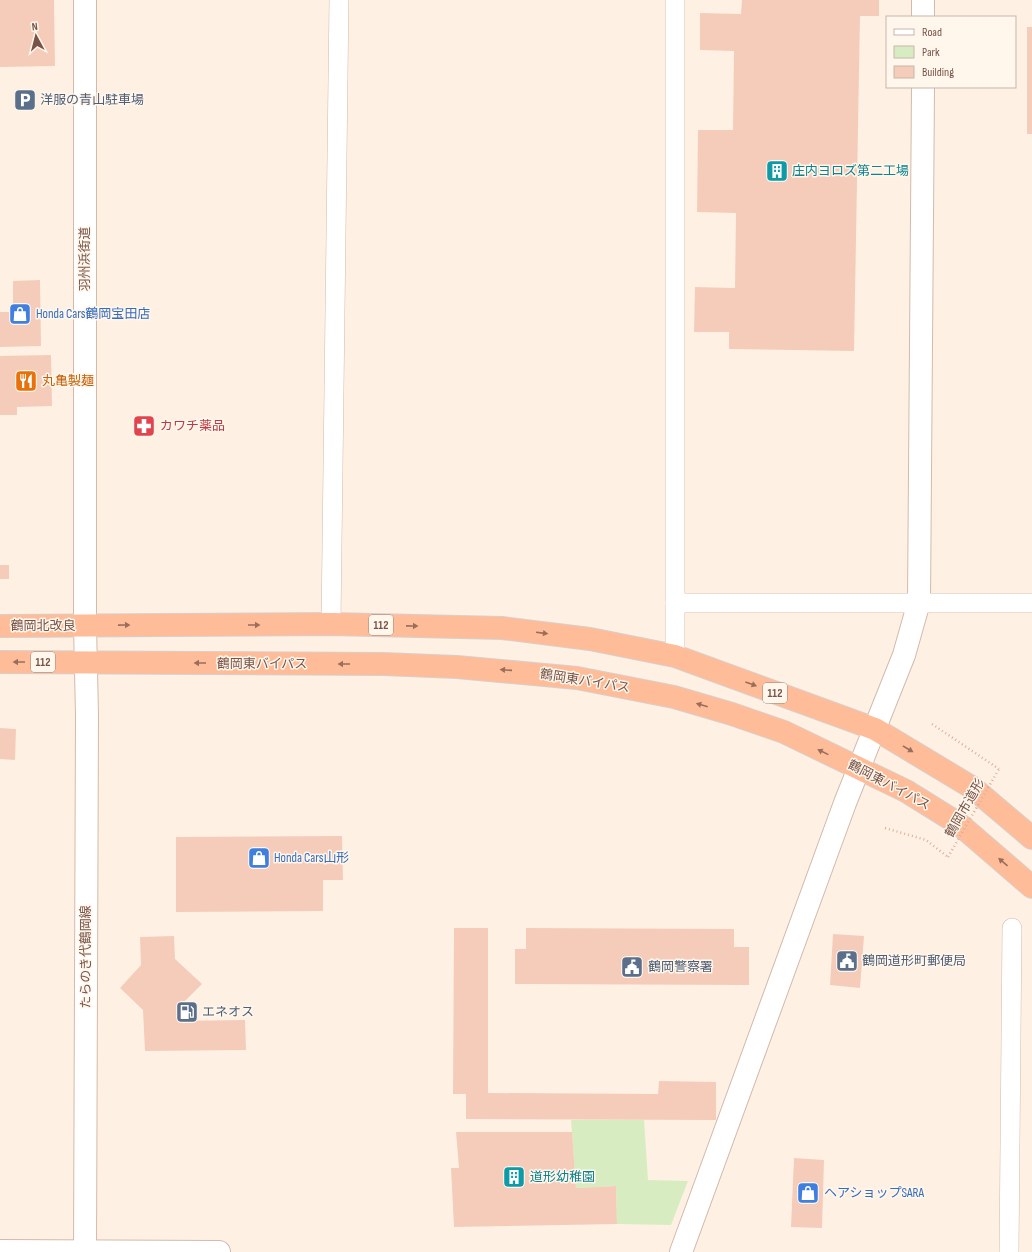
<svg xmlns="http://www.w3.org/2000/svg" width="1032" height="1252" font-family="'Sofia Sans Condensed','Noto Sans JP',sans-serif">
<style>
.green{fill:#d7edc1}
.building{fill:#f5ccba}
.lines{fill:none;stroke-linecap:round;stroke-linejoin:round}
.minor-casing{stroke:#d2baac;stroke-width:20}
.tertiary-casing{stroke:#d2baac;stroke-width:24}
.secondary-casing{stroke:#d6b9a9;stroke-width:24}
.trunk-casing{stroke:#d9cfcc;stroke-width:24}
.path{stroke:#daaf9d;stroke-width:2.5;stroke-dasharray:1 3;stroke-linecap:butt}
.minor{stroke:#fff;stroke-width:19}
.tertiary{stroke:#fff;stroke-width:22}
.secondary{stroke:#fff;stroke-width:22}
.trunk{stroke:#febc98;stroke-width:22}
.path-bridge{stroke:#daaf9d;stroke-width:2.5;stroke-dasharray:1 3;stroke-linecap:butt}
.oneway{fill:#9a6e5c}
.labels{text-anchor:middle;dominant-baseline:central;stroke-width:3;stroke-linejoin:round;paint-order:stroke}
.shield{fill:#fff6ec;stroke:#a08579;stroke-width:1}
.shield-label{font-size:12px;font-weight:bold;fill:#785448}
.service-label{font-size:13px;fill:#4e5e75;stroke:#fff6ec;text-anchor:start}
.culture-label{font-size:13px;fill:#0d838f;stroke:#fff6ec;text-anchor:start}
.street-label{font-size:13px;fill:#785448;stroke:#fff6ec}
.shop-label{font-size:13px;fill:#366cbe;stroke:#fff6ec;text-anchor:start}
.food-label{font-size:13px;fill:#c56008;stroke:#fff6ec;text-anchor:start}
.health-label{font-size:13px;fill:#be3a42;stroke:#fff6ec;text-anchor:start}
</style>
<rect width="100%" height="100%" fill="#fef1e4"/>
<polygon class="green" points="571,1120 644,1120 648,1180 688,1181 671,1225 617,1224 616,1186 576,1188"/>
<g class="building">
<polygon points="0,0 54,0 55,66 0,67"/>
<polygon points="742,0 879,0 879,16 860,16 854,351 729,349 729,332 694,332 695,287 735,288 736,213 697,212 698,130 733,130 734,51 700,50 700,13 741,14"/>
<rect x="1027" y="27" width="5" height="107"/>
<polygon points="40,280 41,346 0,347 0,312 13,312 13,281"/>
<polygon points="51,355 52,406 17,407 17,415 0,415 0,356"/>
<rect x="0" y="565" width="9" height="14"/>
<polygon points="0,728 16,729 15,760 0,759"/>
<polygon points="342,836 343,880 323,880 323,911 176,912 176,837"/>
<polygon points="454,928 488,928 488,1093 658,1094 659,1081 716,1082 716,1120 466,1119 466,1094 453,1094"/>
<polygon points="526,928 734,929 734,947 749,947 749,985 515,984 515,949 526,949"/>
<polygon points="833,934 864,936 860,988 830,985"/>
<polygon points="174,936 175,959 202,984 178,1008 179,1021 245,1020 246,1050 145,1051 143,1010 120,988 141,965 140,937"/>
<polygon points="456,1132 572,1132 576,1188 616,1186 617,1224 454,1227 451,1168 459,1168"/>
<polygon points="794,1158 824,1160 822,1228 791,1227"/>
</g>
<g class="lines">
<g class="minor-casing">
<g id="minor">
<polyline points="675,603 1032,603"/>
<polyline points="331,624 339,0"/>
<polyline points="675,656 675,0"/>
<polyline points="1009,1252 1012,928"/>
</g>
</g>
<g class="tertiary-casing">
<g id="tertiary">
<polyline points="923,17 923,0"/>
<polyline points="0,1251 219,1252"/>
<polyline points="681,1252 845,803 904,655 919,602 923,87"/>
</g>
</g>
<g class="secondary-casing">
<polyline id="secondary" points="85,0 85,626 87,715 85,1252"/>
</g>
<g class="trunk-casing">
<g id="trunk">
<polyline points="0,626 331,624 502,628 590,639 675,656 875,729 973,788 1032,838"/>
<polyline points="0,662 383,664 457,667 577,678 674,697 732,714 784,732 906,791 959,824 1032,887"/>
</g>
</g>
<g class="path">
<polyline points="932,724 999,769"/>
<polyline points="885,828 926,840 948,857"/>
</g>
<use href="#minor" class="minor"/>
<use href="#tertiary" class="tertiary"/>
<use href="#secondary" class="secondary"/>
<use href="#trunk" class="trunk"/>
<polyline class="path-bridge" points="948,857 999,769"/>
</g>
<defs><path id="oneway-solid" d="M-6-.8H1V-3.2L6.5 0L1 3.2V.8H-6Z"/></defs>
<g class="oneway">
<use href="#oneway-solid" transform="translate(124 625) rotate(-1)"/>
<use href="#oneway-solid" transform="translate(254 625)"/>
<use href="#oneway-solid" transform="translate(412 626) rotate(1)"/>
<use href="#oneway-solid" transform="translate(542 633) rotate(7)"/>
<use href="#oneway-solid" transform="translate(19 662) rotate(180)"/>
<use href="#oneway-solid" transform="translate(200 663) rotate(-180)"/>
<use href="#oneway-solid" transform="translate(344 664) rotate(-180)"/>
<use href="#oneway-solid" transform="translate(506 670) rotate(-176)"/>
<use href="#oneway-solid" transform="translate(751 684) rotate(20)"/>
<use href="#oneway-solid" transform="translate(702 705) rotate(-164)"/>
<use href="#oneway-solid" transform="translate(908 749) rotate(31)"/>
<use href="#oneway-solid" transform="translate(823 752) rotate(-154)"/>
<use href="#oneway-solid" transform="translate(1003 862) rotate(-139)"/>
</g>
<defs>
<g id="parking-square" transform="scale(1.15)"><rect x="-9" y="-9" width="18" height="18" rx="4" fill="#5c6f8a" stroke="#fff6ec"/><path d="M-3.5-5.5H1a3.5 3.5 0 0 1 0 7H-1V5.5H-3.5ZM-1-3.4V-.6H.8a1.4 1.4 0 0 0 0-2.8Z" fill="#fff"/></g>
<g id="building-square" transform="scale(1.15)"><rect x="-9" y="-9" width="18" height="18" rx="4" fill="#0f9aa8" stroke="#fff6ec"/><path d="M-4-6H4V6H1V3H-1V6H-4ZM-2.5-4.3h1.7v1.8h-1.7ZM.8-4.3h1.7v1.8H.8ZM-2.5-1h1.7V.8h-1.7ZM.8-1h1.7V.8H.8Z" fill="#fff"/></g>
<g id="shop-square" transform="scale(1.15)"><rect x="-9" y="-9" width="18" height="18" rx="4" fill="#3f7fe0" stroke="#fff6ec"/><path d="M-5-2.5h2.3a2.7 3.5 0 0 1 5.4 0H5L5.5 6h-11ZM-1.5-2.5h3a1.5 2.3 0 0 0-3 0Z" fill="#fff"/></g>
<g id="restaurant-square" transform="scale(1.15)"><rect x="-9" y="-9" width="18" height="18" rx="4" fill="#e8710a" stroke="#fff6ec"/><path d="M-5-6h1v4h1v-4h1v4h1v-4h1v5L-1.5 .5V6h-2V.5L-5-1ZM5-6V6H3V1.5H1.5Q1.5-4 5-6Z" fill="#fff"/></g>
<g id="pharmacy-square" transform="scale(1.15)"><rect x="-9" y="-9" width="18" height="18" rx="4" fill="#e0444e" stroke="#fff6ec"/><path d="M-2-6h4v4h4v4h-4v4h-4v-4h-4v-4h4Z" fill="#fff"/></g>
<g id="civic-square" transform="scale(1.15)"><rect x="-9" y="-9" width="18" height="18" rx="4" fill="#5c6f8a" stroke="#fff6ec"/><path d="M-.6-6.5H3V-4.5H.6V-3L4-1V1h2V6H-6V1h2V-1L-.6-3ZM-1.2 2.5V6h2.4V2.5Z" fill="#fff"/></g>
<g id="fuel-square" transform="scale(1.15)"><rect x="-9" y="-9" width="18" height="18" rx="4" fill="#5c6f8a" stroke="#fff6ec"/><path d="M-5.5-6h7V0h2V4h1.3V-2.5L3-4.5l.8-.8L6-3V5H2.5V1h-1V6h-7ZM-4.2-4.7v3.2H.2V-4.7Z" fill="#fff"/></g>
</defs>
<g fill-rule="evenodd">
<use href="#parking-square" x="25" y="100"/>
<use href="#building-square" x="777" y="171"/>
<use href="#shop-square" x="20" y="314"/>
<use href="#restaurant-square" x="26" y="381"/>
<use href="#pharmacy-square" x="144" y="426"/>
<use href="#shop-square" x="259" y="858"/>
<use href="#civic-square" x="847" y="961"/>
<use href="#civic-square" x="632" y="967"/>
<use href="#fuel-square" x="187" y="1012"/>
<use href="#building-square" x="514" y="1177"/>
<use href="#shop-square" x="808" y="1193"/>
</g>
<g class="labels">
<g class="shield">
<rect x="369" y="615" width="24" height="20" rx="3"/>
<rect x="31" y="652" width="24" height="20" rx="3"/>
<rect x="763" y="683" width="24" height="20" rx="3"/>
</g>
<g class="shield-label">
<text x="381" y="625">112</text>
<text x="43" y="662">112</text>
<text x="775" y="693">112</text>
</g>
<g class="service-label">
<text x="40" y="100">洋服の青山駐車場</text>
<text x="862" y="961">鶴岡道形町郵便局</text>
<text x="648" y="967">鶴岡警察署</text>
<text x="202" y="1012">エネオス</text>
</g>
<g class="culture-label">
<text x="792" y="171">庄内ヨロズ第二工場</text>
<text x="530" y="1177">道形幼稚園</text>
</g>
<g class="street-label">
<text transform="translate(85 259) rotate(-90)">羽州浜街道</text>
<text x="43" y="626">鶴岡北改良</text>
<text x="262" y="664">鶴岡東バイパス</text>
<text transform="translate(585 681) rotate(9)">鶴岡東バイパス</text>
<text transform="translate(889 785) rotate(28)">鶴岡東バイパス</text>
<text transform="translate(965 808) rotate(-60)">鶴岡市道形</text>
<text transform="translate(86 957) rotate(-90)">たらのき代鶴岡線</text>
</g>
<g class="shop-label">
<text x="36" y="314">Honda Cars鶴岡宝田店</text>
<text x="274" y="858">Honda Cars山形</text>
<text x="824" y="1193">ヘアショップSARA</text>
</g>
<g class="food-label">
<text x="42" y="381">丸亀製麺</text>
</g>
<g class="health-label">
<text x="160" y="426">カワチ薬品</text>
</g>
</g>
<rect x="886" y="16" width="130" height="72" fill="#fff6ec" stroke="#c9b5aa"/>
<rect x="894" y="29" width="20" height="6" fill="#ffffff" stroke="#c9b5aa"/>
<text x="922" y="36" font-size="12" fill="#785448">Road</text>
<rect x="894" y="46" width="20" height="12" fill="#d7edc1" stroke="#c9b5aa"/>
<text x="922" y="56" font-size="12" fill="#785448">Park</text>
<rect x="894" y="66" width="20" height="12" fill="#f5ccba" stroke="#c9b5aa"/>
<text x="922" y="76" font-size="12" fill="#785448">Building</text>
<g transform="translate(36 36) rotate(353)" stroke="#fff6ec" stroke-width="3" paint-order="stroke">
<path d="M0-3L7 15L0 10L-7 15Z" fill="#785448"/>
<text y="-6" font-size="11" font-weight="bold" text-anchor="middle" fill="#785448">N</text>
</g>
</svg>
